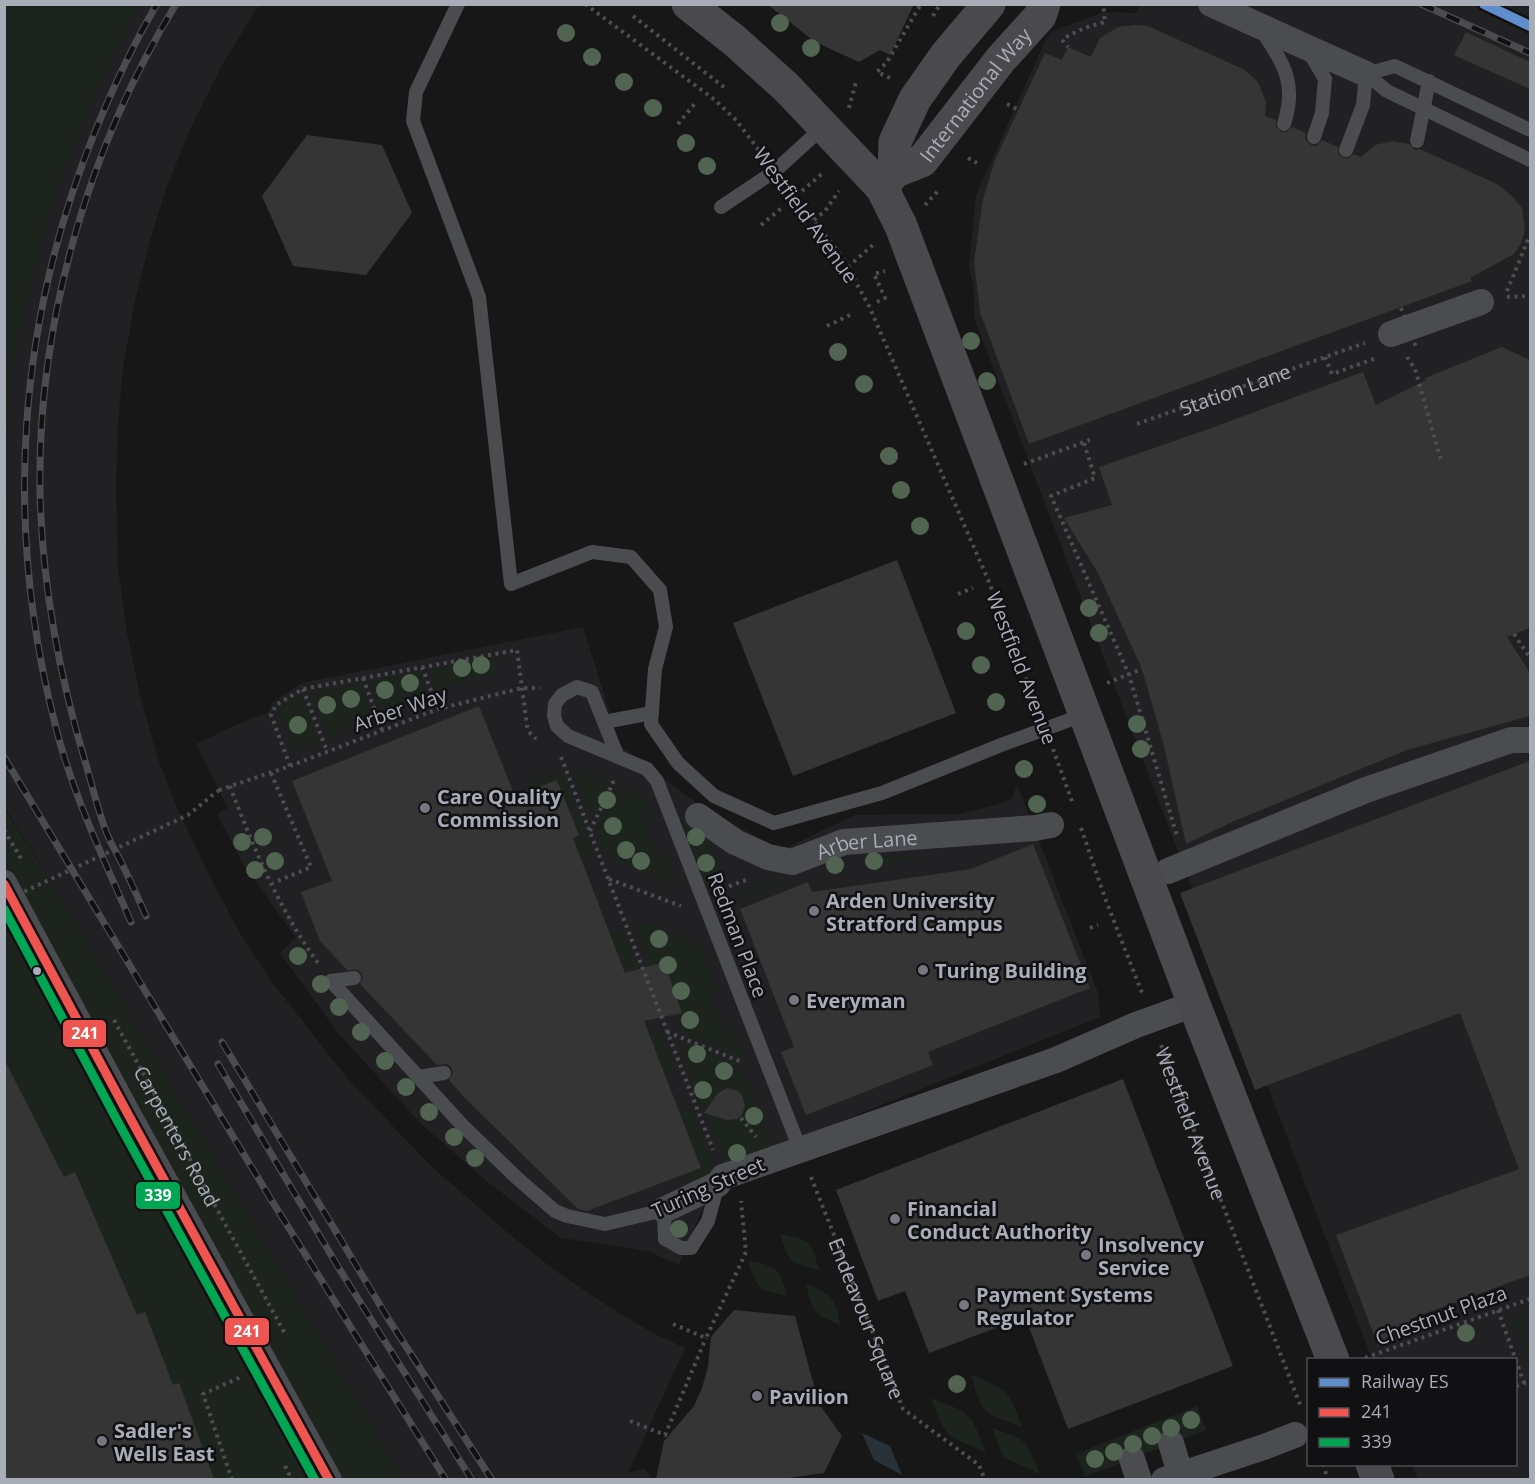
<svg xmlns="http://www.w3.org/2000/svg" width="1535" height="1484" font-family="'Open Sans',sans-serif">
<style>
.built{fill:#212123}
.green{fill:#1d241e}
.water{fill:#2a3239}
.building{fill:#353536}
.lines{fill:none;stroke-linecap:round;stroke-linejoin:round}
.path{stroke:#4d4e52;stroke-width:4;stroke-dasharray:3 4.5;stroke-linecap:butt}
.lane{stroke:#4b4c50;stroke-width:14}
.street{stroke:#4b4c50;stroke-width:26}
.secondary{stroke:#4a4a4e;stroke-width:33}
.rail-casing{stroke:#4b4c4f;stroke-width:7}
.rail{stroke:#111113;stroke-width:4.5;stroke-dasharray:14;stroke-linecap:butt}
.path-bridge{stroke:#4d4e52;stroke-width:4;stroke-dasharray:3 4.5;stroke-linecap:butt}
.bus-1-casing{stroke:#111113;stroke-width:14}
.bus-2-casing{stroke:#111113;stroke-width:14}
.bus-1{stroke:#ee5450;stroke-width:9}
.bus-2{stroke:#00a651;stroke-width:9}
.rail-1-casing{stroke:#111113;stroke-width:15}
.rail-1{stroke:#608dcc;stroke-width:10}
.tree{fill:#506451}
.poi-dot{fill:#757880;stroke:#111113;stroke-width:2}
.bus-dot{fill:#a8adb8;stroke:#111113;stroke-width:2}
.labels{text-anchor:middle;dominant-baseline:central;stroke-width:5;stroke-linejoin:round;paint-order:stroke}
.street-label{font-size:20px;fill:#a8adb8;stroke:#111113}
.poi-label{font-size:20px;font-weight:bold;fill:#a8adb8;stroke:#111113;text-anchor:start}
.line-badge{stroke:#111113;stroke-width:2}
.badge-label{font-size:16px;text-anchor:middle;font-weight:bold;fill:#fff}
</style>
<rect width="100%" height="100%" fill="#171717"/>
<g class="built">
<polygon points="141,5 259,5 222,65 192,125 167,186 150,240 135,300 123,368 118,423 116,484 118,567 127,633 140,695 157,756 174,801 210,877 242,937 275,986 347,1078 431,1166 508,1233 553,1269 600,1301 651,1332 685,1348 628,1473 645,1469 652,1479 404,1479 57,891 5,808 5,563 11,568 8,551 6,437 17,345 41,244 62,173 115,51"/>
<polygon points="1138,5 1530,5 1530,1479 1418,1479 1412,1465 1516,1464 1516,1360 1372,1359 974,318 974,292 969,265 976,195 1047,37 1055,30 1104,12 1137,13"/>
<polygon points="583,627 620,745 703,808 782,850 855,815 959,814 996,805 1012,799 1017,784 1098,993 1100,1017 807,1135 707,1198 679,1265 648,1251 561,1238 489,1183 421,1124 339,1034 280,953 296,938 242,862 217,814 228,808 196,744 238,724 269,712 272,703 302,683"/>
</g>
<g class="green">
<polygon points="4,5 141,5 115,51 62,173 41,244 17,345 6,437 8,551 11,570 4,563"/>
<polygon points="497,656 493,673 444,688 446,694 439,696 429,670"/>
<polygon points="419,671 426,694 381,709 370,682"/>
<polygon points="362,683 377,720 371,722 369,717 338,729 340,735 330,739 312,693"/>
<polygon points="301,693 319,742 296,752 279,709"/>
<polygon points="571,767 609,782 592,820"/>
<polygon points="562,770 575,804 568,806 529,791 526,784"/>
<polygon points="617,786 645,799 654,820 640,815 655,851 667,857 679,886 605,854 596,828"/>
<polygon points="4,808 57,891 404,1479 5,1479"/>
<polygon points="579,814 595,856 582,861 573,838 579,835 571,817"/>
<polygon points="679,814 703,825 724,880 706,887"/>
<polygon points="914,854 915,860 868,866 867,858"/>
<polygon points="778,878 780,884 738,900 736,894"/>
<polygon points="647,922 701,946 720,994 709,990 723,1026 735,1031 746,1060 689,1036 664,963 649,966 634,927"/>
<polygon points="623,929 638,968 625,972 610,935"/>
<polygon points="647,1029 664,1037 677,1072 665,1076"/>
<polygon points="678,1040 741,1068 774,1150 727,1168"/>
<polygon points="691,1104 716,1171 686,1183 682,1175 700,1168 678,1110"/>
<path d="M780,1234C811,1240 811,1240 819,1270C789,1263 790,1263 780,1234Z"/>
<path d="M748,1261C778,1266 779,1268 787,1296C758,1290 757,1289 748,1261Z"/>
<path d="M806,1284C833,1295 835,1297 840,1325C813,1313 813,1313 806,1284Z"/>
<polygon points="1530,1312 1530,1368 1513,1319"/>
<path d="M971,1374C1008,1391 1008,1387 1022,1427C982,1411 982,1416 971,1374Z"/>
<path d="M931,1398C972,1414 970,1411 986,1452C946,1435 946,1439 931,1398Z"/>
<polygon points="1197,1406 1206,1430 1085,1477 1076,1454"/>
<path d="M992,1428C1027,1440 1026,1439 1040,1474L1003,1457Z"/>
</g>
<polygon class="water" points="862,1433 890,1446 902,1475 874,1460"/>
<g class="building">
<polygon points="767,4 914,4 890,55 880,50 859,62 815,42"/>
<polygon points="1137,25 1148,26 1245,70 1258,82 1266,102 1265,116 1276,120 1276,127 1281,132 1287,132 1292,127 1306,133 1305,139 1311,145 1316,146 1322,140 1338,147 1339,155 1347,159 1354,154 1361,157 1375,145 1393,141 1409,144 1415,150 1420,149 1497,184 1512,196 1522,208 1525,230 1521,243 1514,254 1470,278 1472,281 1029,444 980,312 974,262 983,199 995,160 1045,53 1062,60 1068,47 1091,57 1100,38 1118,27"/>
<polygon points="1466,32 1530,62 1530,89 1454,55"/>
<polygon points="307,135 382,145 412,213 366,275 293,266 262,196"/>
<polygon points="1502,347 1530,360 1530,628 1507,637 1530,673 1530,716 1407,750 1232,822 1186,844 1164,746 1142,669 1098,573 1064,518 1112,505 1099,467 1206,430 1363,372 1376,405 1426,380 1425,378"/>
<polygon points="897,560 956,713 793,776 733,623"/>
<polygon points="479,706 515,796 557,780 579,835 573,838 625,973 664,962 682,1013 644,1021 701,1168 587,1211 578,1209 464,1097 449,1080 453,1072 451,1067 447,1064 437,1065 360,984 363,977 361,972 357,970 347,970 320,941 301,892 332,881 292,781"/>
<polygon points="1530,761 1530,1275 1410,1319 1415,1334 1378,1346 1336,1235 1519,1169 1460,1013 1255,1090 1180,893"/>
<polygon points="1033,844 1090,988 928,1052 933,1065 806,1115 781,1052 794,1047 740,909 808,882 812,892 971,869"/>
<polygon points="4,1059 64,1177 75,1172 137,1315 145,1312 173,1385 179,1383 214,1479 4,1479"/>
<polygon points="1123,1079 1233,1366 1068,1429 1025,1317 929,1353 905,1291 878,1301 836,1190"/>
<polygon points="727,1088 738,1091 742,1095 745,1105 742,1115 737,1119 727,1120 704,1113 718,1093"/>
<polygon points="734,1310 795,1316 819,1404 842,1436 824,1473 781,1479 656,1479 664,1441 694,1406 702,1388 708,1367 711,1337"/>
</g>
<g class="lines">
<g class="path">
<polyline points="585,4 715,100 736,120 761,153"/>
<polyline points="633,16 725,88"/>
<polyline points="933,16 940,4"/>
<polyline points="1066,37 1084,28 1105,22 1103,4"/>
<polyline points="1062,40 1068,47"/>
<polyline points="890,78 877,72 887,62 921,4"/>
<polyline points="1007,104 1019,110"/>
<polyline points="849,108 856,82"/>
<polyline points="678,124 697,101"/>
<polyline points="968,158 977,163"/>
<polyline points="788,187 842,257 869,306 989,582 1037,708"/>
<polyline points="802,191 824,172"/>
<polyline points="925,205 938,191"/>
<polyline points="814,220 825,211 839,191"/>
<polyline points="761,225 783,207"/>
<polyline points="848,267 874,244"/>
<polyline points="1507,291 1530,235"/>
<polyline points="1507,297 1530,296"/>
<polyline points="877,302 885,298 874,274 885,271"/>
<polyline points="827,326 850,315"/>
<polyline points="1325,357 1332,374 1376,358"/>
<polyline points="1407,357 1415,369 1441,460"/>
<path id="s1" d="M1137,424L1365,343"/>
<polyline points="1084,443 1095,478 1051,496 1129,675 1177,836"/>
<polyline points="1024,464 1090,440"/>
<polyline points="958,594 973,588"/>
<polyline points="1514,634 1530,658"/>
<polyline points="422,667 438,709"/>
<polyline points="363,678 382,730"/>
<polyline points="1107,683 1142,669"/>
<polyline points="303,689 327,751"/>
<polyline points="1053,749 1073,804"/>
<polyline points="561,757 713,1150"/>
<polyline points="290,766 438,709 522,688 540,688"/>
<polyline points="271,773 311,867 273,883"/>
<path d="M230,786C253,847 280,911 318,963"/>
<polyline points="219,790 290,766 271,715 276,705 303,689 517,650 527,726 530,733 536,739"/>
<polyline points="1081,828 1105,898 1142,993"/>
<polyline points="4,830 22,860"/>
<polyline points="590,831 613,783 612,780"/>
<polyline points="609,879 681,906"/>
<polyline points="722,889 746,880"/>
<polyline points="1090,928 1098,925"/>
<path id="s2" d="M114,1020L284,1332"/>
<polyline points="667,1032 742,1062"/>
<path id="s3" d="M1161,1045L1301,1407"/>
<polyline points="741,1118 756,1137"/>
<path id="s4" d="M811,1177L903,1409L979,1465L985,1480"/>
<polyline points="1498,1310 1524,1383"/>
<polyline points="673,1324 706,1338 746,1252 741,1201"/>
<polyline points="1365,1358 1530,1299"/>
<polyline points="1516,1386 1530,1381"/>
<polyline points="630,1421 665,1435 706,1338"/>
<polyline points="1323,1464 1328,1480"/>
<polyline points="285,1466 292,1480"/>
<polyline points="232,1480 203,1394 241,1377"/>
</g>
<g class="lane">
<polyline points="458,4 416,92 413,121 479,297 511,584 592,552 631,557 660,590 666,627 655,669 651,724 678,763 714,796 774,823 882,793 1001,745 1086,714"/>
<path d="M1263,32C1284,65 1297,83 1284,124"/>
<polyline points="1309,52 1325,79 1322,113 1314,137"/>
<polyline points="1366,74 1387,91 1530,160"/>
<polyline points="1366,74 1395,66 1530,130"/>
<polyline points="1417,141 1429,81"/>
<polyline points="1346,150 1363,105 1366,74"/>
<polyline points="721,207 775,171 822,128"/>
<polyline points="604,722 652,713"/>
<polyline points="617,755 592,692 577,687 562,695 555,704 554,716 557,726 568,736 647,769 657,781 800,1149"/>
<polyline points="331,981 462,1125 517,1178 555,1211 567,1216 605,1224 664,1210 665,1239 681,1248 691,1248 708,1221 718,1184"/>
<polyline points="331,981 354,978"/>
<polyline points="418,1077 444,1073"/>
</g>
<g class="street">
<polyline points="1211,4 1366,74"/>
<polyline points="1391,334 1481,302"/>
<path id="s5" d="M698,816L735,842L768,857L792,862L844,842L1035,828L1051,825"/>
<polyline points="1168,871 1366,790 1511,740 1530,740"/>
<polyline points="4,883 129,1116 329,1480"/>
<polyline points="664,1210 718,1184 723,1177 1056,1060 1136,1025 1194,1004"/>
<polyline points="1171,1443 1182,1480"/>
<polyline points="1132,1459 1139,1480"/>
<polyline points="1164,1480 1264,1447 1295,1435"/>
</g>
<g class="secondary">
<polyline points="688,4 735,41 786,87 882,188 901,226 1194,1004 1333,1360"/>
<polyline points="894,172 895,142 915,99 946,55 989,4"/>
<path id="s6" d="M882,188L894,172L922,161L1001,59L1040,16L1044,4"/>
<polyline points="1372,1464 1378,1480"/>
</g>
<g class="rail-casing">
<g id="rail">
<polyline points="1421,4 1530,53"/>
<polyline points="4,757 272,1201 446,1480"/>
<path d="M146,916C139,900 132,884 124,868C119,857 112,846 107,834C98,811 92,785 85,761C59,674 42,583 40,492C37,323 88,148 176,4"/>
<path d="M131,922C103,857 72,793 55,724C4,525 17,325 94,134C112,90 132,46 157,4"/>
<polyline points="222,1042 389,1320 492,1480"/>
<polyline points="218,1064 340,1270 472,1480"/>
</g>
</g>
<use href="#rail" class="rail"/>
<g class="path-bridge">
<polyline points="1401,308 1416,347"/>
<polyline points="4,901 188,815 219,790"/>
</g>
<g class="bus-1-casing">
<polyline id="bus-1" points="4,884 129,1116 329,1480"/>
</g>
<g class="bus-2-casing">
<polyline id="bus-2" points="4,909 118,1122 315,1480"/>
</g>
<use href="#bus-1" class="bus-1"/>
<use href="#bus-2" class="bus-2"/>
<g class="rail-1-casing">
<polyline id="rail-1" points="1484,4 1530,26"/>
</g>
<use href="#rail-1" class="rail-1"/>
</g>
<g class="tree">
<circle cx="780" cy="23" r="9"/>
<circle cx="566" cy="33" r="9"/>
<circle cx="811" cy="48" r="9"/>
<circle cx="592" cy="57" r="9"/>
<circle cx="624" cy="82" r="9"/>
<circle cx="653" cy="108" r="9"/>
<circle cx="686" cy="143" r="9"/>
<circle cx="707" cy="166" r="9"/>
<circle cx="971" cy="341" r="9"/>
<circle cx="838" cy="352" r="9"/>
<circle cx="987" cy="381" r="9"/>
<circle cx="864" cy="384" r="9"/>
<circle cx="889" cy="456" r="9"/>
<circle cx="901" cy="490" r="9"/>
<circle cx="920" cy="526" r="9"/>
<circle cx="1089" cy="608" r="9"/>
<circle cx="966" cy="631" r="9"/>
<circle cx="1099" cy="633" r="9"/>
<circle cx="481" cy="665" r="9"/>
<circle cx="981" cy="665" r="9"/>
<circle cx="462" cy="668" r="9"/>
<circle cx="410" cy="683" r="9"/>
<circle cx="385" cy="690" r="9"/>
<circle cx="351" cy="699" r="9"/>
<circle cx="996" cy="702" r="9"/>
<circle cx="327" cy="705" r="9"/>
<circle cx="1137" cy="724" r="9"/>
<circle cx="298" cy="725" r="9"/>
<circle cx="1141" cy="749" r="9"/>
<circle cx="1024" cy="769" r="9"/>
<circle cx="607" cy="800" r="9"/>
<circle cx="1037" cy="804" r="9"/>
<circle cx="613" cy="826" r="9"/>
<circle cx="263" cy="837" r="9"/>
<circle cx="696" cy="837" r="9"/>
<circle cx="242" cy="842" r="9"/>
<circle cx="626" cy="850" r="9"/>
<circle cx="275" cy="861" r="9"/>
<circle cx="641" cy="861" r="9"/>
<circle cx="874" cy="861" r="9"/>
<circle cx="706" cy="863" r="9"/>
<circle cx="835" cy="865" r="9"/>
<circle cx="255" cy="870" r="9"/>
<circle cx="659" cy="939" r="9"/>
<circle cx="298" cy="956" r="9"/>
<circle cx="668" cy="965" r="9"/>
<circle cx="321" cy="984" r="9"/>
<circle cx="681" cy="991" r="9"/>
<circle cx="339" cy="1007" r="9"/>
<circle cx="690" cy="1020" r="9"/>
<circle cx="361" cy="1032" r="9"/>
<circle cx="697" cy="1054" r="9"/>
<circle cx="385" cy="1061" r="9"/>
<circle cx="724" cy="1071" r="9"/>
<circle cx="406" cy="1087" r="9"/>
<circle cx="703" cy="1090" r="9"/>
<circle cx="429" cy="1112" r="9"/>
<circle cx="754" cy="1116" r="9"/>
<circle cx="454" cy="1137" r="9"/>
<circle cx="737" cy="1153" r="9"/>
<circle cx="475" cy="1158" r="9"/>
<circle cx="679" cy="1229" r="9"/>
<circle cx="1466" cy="1333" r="9"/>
<circle cx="957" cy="1384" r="9"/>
<circle cx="1191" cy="1420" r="9"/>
<circle cx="1171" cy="1428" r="9"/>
<circle cx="1152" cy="1436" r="9"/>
<circle cx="1133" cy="1444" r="9"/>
<circle cx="1114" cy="1452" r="9"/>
<circle cx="1095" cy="1459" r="9"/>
</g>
<g class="poi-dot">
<circle cx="425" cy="808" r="6"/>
<circle cx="814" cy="911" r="6"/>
<circle cx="923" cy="970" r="6"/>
<circle cx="794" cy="1000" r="6"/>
<circle cx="895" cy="1219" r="6"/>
<circle cx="1086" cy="1255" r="6"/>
<circle cx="964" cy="1305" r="6"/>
<circle cx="757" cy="1396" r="6"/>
<circle cx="102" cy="1441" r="6"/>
</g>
<circle class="bus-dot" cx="37" cy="971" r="5"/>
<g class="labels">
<g class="street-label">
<text stroke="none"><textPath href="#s6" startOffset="135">International Way</textPath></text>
<text transform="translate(806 215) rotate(54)">Westfield Avenue</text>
<text stroke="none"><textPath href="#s1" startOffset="104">Station Lane</textPath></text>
<text transform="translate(1022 668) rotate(69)">Westfield Avenue</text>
<text transform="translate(400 709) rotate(-19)">Arber Way</text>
<text stroke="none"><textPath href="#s5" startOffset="184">Arber Lane</textPath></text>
<text transform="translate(738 935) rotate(69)">Redman Place</text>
<text stroke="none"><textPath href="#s3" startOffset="84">Westfield Avenue</textPath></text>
<text stroke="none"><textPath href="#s2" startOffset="132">Carpenters Road</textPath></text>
<text transform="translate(708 1187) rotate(-24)">Turing Street</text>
<text transform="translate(1441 1315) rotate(-20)">Chestnut Plaza</text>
<text stroke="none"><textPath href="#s4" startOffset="152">Endeavour Square</textPath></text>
</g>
<g class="poi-label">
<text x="437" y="796">Care Quality<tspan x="437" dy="23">Commission</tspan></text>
<text x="826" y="900">Arden University<tspan x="826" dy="23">Stratford Campus</tspan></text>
<text x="935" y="970">Turing Building</text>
<text x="806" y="1000">Everyman</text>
<text x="907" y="1208">Financial<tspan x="907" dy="23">Conduct Authority</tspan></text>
<text x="1098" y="1244">Insolvency<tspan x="1098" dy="23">Service</tspan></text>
<text x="976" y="1294">Payment Systems<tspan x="976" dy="23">Regulator</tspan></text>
<text x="769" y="1396">Pavilion</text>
<text x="114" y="1430">Sadler's<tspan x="114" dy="23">Wells East</tspan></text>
</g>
</g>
<g class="line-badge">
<rect x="62" y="1019" width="45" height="29" rx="6" fill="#ee5450"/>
<rect x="135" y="1181" width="46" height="29" rx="6" fill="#00a651"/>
<rect x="224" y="1317" width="46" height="29" rx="6" fill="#ee5450"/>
</g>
<g class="badge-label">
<text x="85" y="1039">241</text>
<text x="158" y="1201">339</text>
<text x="247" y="1337">241</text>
</g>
<rect width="1535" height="1484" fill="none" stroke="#a8adb8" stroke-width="12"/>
<rect x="1307" y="1358" width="210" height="108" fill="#111113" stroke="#4d4f55" stroke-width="1.5"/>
<rect x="1319" y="1378" width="30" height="9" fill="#608dcc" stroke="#4d4f55" stroke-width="1.5"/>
<text x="1361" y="1388" font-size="18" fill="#a8adb8">Railway ES</text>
<rect x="1319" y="1408" width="30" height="9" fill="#ee5450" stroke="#4d4f55" stroke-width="1.5"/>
<text x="1361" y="1418" font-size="18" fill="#a8adb8">241</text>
<rect x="1319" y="1438" width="30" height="9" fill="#00a651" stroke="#4d4f55" stroke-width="1.5"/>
<text x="1361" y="1448" font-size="18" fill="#a8adb8">339</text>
</svg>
